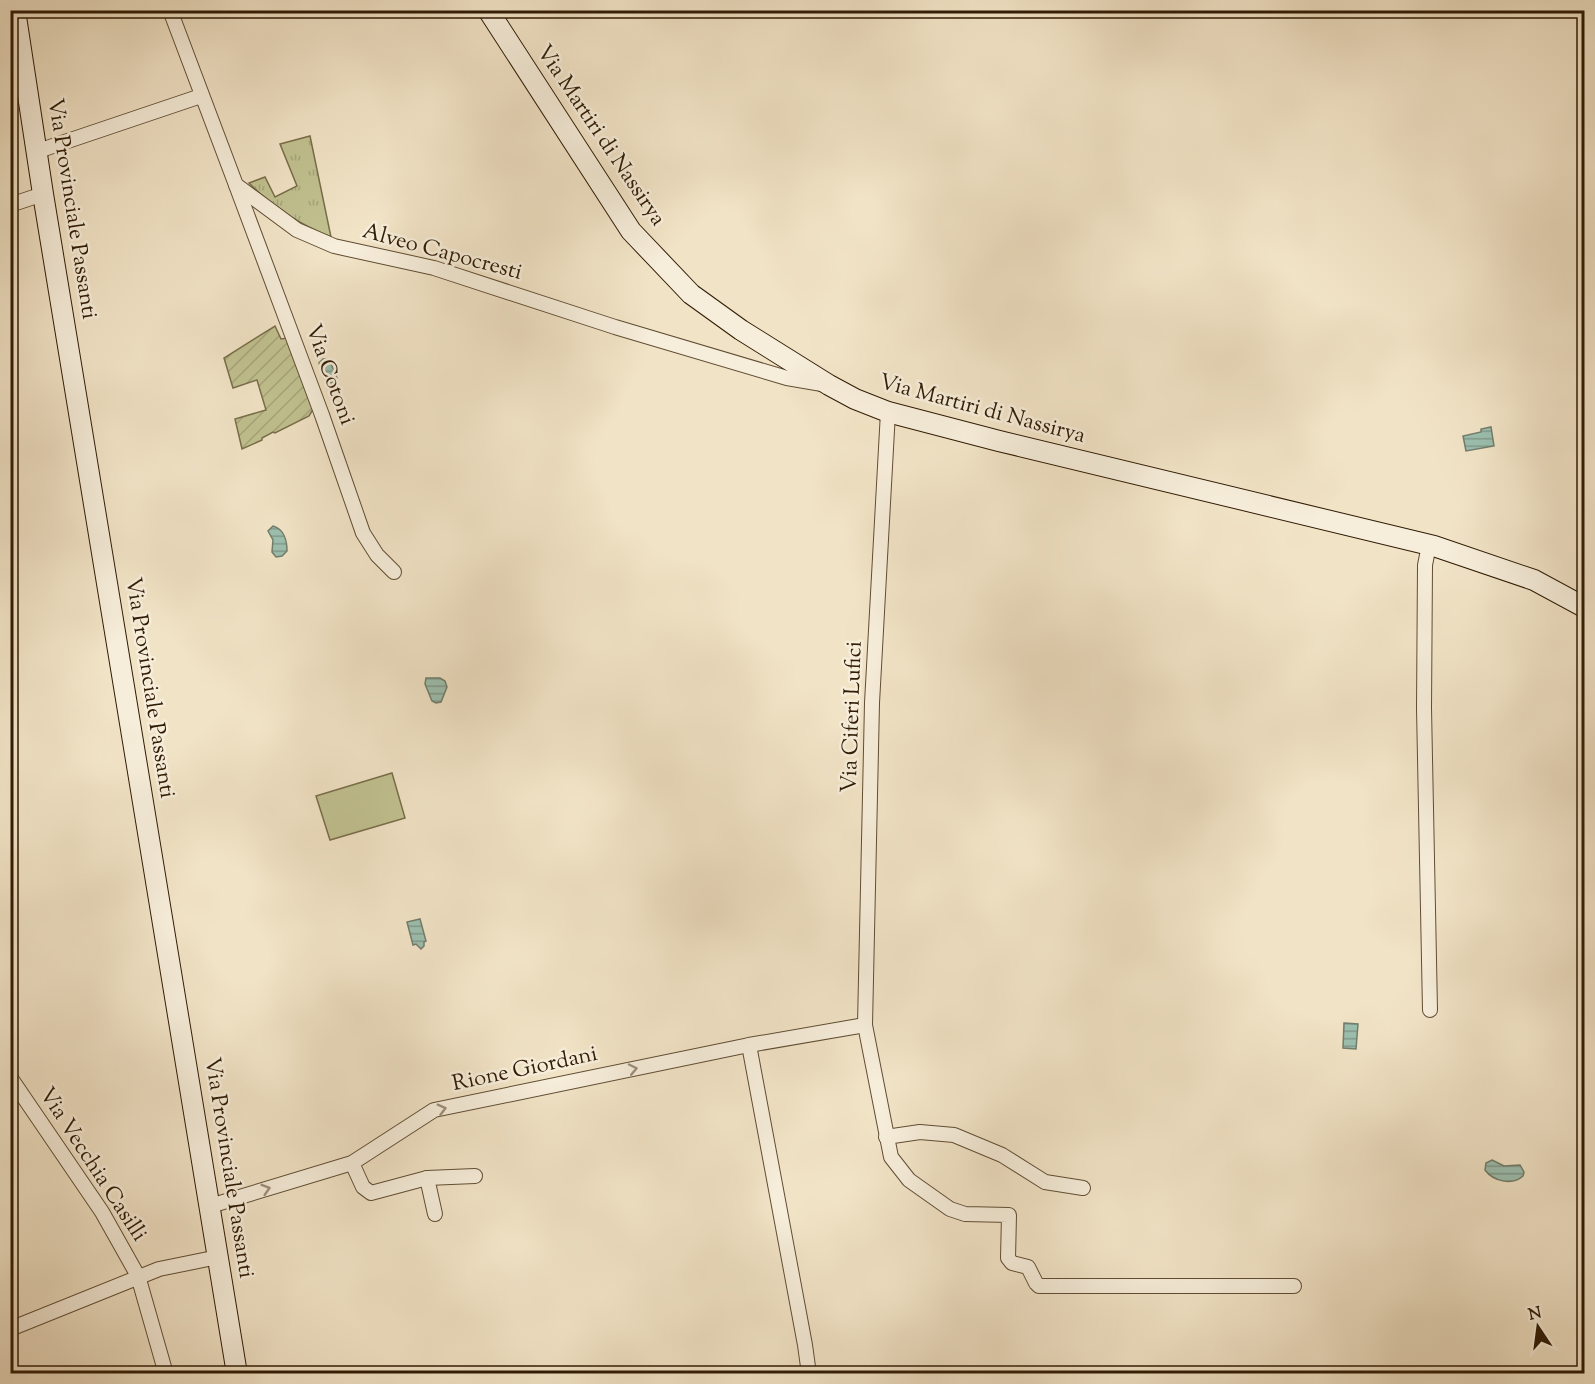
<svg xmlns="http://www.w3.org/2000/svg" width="1595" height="1384" font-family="'Sorts Mill Goudy',serif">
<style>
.grass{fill:url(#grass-tufts);stroke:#786e4a;stroke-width:1.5}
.garden{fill:url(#garden-furrows);stroke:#786e4a;stroke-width:1.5}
.pitch{fill:#c1c190;stroke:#786e4a;stroke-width:1.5}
.water{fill:url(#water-rules);stroke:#717d6b;stroke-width:1.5}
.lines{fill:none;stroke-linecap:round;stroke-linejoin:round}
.street-casing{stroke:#604d34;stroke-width:16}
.secondary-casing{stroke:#301b04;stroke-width:22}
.street{stroke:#f6edda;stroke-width:14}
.secondary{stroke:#f6edda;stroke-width:20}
.oneway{stroke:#9d8e7a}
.labels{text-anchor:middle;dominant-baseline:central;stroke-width:5;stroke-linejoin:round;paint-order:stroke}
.street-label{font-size:22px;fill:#301b04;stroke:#f6edda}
</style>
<defs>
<pattern id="grass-tufts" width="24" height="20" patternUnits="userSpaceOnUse" patternTransform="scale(1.5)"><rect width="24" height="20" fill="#c1c190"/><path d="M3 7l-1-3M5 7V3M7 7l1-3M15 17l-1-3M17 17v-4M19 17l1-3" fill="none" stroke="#a6a57b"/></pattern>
<pattern id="garden-furrows" width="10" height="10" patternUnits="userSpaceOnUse" patternTransform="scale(1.5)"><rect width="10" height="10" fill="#c1c190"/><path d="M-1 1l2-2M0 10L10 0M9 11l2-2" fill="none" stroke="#a6a57b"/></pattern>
<pattern id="water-rules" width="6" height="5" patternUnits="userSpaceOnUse" patternTransform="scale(1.5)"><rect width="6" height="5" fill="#9cbfaf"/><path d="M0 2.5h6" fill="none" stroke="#809a8c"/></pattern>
</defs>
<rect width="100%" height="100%" fill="#f1e3c6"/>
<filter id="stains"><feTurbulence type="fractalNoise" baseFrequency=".00333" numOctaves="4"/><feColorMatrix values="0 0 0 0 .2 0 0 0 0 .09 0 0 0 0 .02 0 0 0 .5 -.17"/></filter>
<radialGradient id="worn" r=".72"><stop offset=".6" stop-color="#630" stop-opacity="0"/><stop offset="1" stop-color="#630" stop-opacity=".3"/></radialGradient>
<path class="grass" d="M310,136L331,237C299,224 273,208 249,183L265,177L275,197L297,186L280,144Z"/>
<polygon class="garden" points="275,326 281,339 287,338 314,408 309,416 275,433 273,432 262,438 262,440 242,449 235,419 266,410 257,380 233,388 224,358"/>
<polygon class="pitch" points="392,773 405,818 330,840 316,796"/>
<g class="water">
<polygon points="323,359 329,359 337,378 332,383 326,382 319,363"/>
<polygon points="1491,427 1494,446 1466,451 1463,436 1481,432 1481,429"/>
<path d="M273,526C284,529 287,541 287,551L282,556L276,557L272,552L273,540L268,531Z"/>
<polygon points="426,678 440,678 445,681 447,687 441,702 436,703 432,701 425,684"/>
<polygon points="420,919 426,941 424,942 424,946 421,949 416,944 413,945 407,922"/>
<polygon points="1344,1023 1358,1024 1356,1049 1343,1048"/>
<path d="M1492,1160L1504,1166L1520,1165L1524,1172L1523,1176C1512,1186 1493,1181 1485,1170L1486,1163Z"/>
</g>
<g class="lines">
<g class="street-casing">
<g id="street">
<polyline points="170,10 236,185 297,230 334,246 434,268 615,327 787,378 822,384"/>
<polyline points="38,151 201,96"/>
<polyline points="236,185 322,415 363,533 377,555 394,572"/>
<polyline points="10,205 43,194"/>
<polyline points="888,412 872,703 865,1025 891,1157 909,1180 950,1209 965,1214 1009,1215 1008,1258 1012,1263 1028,1267 1036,1283 1039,1286 1294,1286"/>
<polyline points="1429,545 1425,565 1424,708 1430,1010"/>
<polyline points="749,1045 805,1345 809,1374"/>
<polyline points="10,1077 102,1212 138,1276 166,1374"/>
<polyline points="886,1137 920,1132 954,1135 1002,1155 1045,1182 1083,1188"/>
<polyline points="352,1163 363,1187 371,1193 427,1178 435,1214"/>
<polyline points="427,1178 475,1176"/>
<polyline points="210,1206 352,1163 434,1110 749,1045 865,1025"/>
<polyline points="10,1329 159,1269 218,1257"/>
</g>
</g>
<g class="secondary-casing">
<g id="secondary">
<polyline points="15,10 43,194 237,1374"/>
<polyline points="488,10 631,231 691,294 741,330 829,385 855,399 888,412 999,441 1434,546 1534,580 1584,607"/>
</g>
</g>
<use href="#street" class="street"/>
<use href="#secondary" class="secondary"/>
</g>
<defs><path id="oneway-chevron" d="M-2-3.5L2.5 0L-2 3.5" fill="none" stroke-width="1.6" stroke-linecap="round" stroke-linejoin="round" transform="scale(1.5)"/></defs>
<g class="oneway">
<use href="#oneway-chevron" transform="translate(633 1069) rotate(-12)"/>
<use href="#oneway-chevron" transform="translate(442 1109) rotate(-15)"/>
<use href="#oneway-chevron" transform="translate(266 1189) rotate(-17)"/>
</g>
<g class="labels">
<g class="street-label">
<text transform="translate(600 136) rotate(56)">Via Martiri di Nassirya</text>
<text transform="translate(71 209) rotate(81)">Via Provinciale Passanti</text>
<text transform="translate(442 253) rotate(15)">Alveo Capocresti</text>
<text transform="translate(329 375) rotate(70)">Via Cotoni</text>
<text transform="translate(982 410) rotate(15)">Via Martiri di Nassirya</text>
<text transform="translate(149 688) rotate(81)">Via Provinciale Passanti</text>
<text transform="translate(853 717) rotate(-88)">Via Ciferi Lufici</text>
<text transform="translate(525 1070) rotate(-12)">Rione Giordani</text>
<text transform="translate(92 1165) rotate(57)">Via Vecchia Casilli</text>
<text transform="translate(228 1168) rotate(81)">Via Provinciale Passanti</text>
</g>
</g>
<rect width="1595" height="1384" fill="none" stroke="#f1e3c6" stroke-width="36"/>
<rect x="12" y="12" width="1571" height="1360" fill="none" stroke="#301b04" stroke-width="3"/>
<rect x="18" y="18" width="1559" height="1348" fill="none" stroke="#301b04" stroke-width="1.5"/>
<g transform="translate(1538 1327) rotate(347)" stroke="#f6edda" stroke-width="4.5" paint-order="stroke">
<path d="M0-4.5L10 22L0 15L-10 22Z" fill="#301b04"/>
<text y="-9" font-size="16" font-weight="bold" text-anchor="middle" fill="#301b04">N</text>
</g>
<rect width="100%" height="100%" filter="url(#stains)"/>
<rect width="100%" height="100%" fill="url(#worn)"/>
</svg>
